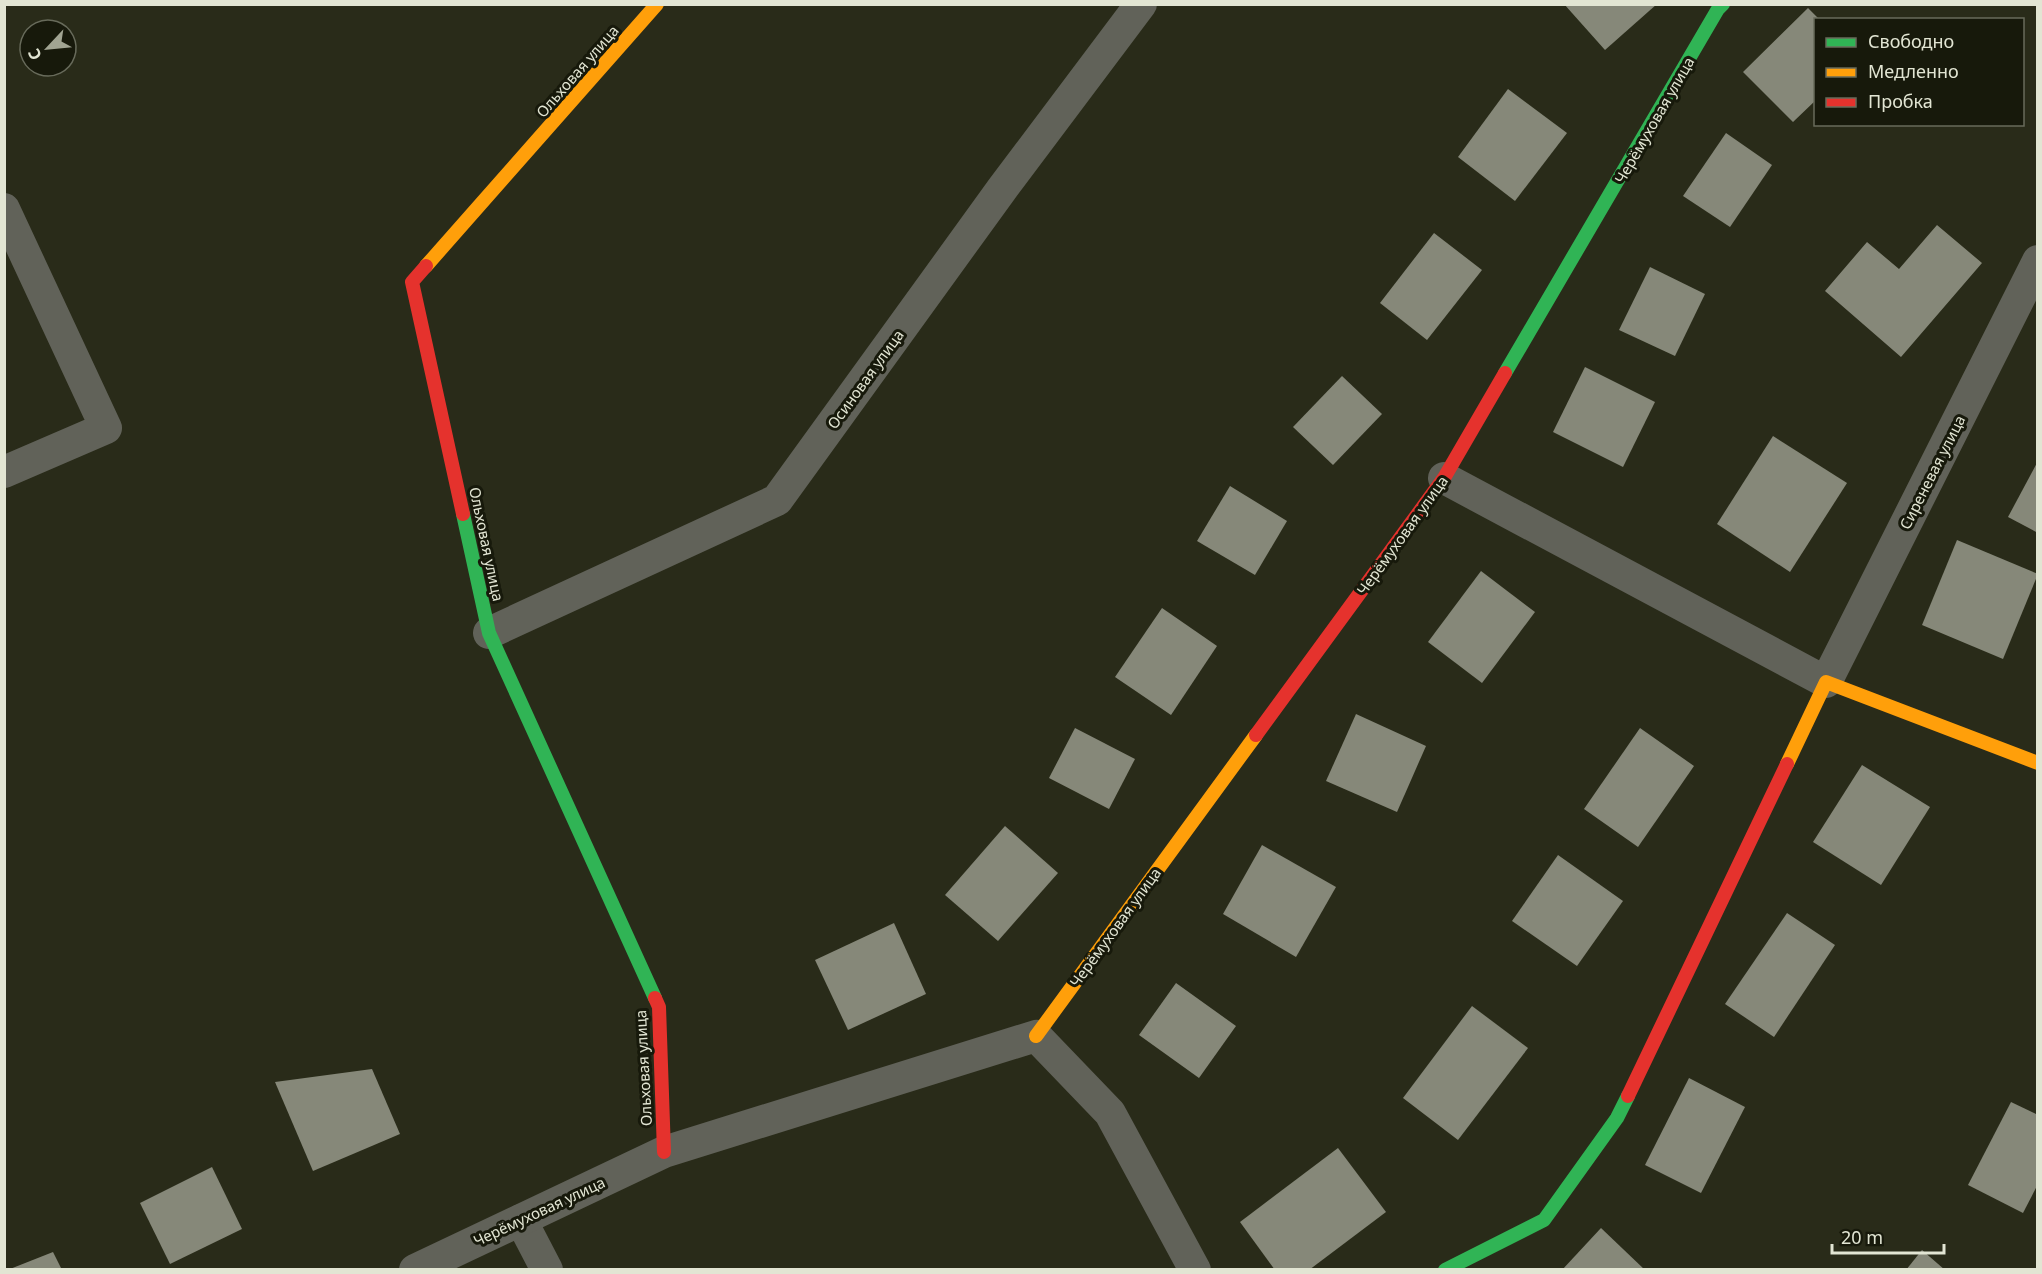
<svg xmlns="http://www.w3.org/2000/svg" width="2042" height="1274" font-family="'Noto Sans',sans-serif">
<style>
.building{fill:#868879}
.lines{fill:none;stroke-linecap:round;stroke-linejoin:round}
.street{stroke:#616259;stroke-width:32}
.fast{stroke:#30b455;stroke-width:14}
.slow{stroke:#ff9f0a;stroke-width:14}
.jam{stroke:#e5322d;stroke-width:14}
.labels{text-anchor:middle;dominant-baseline:central;stroke-width:6;stroke-linejoin:round;paint-order:stroke}
.street-label{font-size:15px;fill:#e2e5d3;stroke:#17190b}
</style>
<rect width="100%" height="100%" fill="#292b19"/>
<g class="building">
<polygon points="1564,4 1657,4 1605,50"/>
<polygon points="1808,8 1820,20 1816,20 1816,100 1793,122 1743,72"/>
<polygon points="1508,89 1567,133 1515,201 1458,157"/>
<polygon points="1726,133 1772,165 1730,227 1683,196"/>
<polygon points="1937,225 1982,263 1901,357 1825,291 1867,242 1899,269"/>
<polygon points="1434,233 1482,270 1427,340 1380,303"/>
<polygon points="1650,267 1705,294 1675,356 1619,330"/>
<polygon points="1585,367 1655,402 1623,467 1553,432"/>
<polygon points="1342,376 1382,414 1333,465 1293,427"/>
<polygon points="1773,436 1847,483 1790,572 1717,524"/>
<polygon points="2038,461 2038,533 2008,517"/>
<polygon points="1230,486 1287,521 1255,575 1197,541"/>
<polygon points="1957,540 2038,574 2003,659 1922,625"/>
<polygon points="1481,571 1535,612 1482,683 1428,642"/>
<polygon points="1162,608 1217,646 1171,715 1115,677"/>
<polygon points="1356,714 1426,746 1397,812 1326,781"/>
<polygon points="1075,728 1135,759 1109,809 1049,778"/>
<polygon points="1640,728 1694,766 1638,847 1584,809"/>
<polygon points="1862,765 1930,807 1881,885 1813,842"/>
<polygon points="1005,826 1058,873 998,941 945,895"/>
<polygon points="1262,845 1336,887 1296,957 1223,914"/>
<polygon points="1558,855 1623,901 1577,966 1512,921"/>
<polygon points="1787,913 1835,945 1774,1037 1725,1004"/>
<polygon points="894,923 926,994 848,1030 815,960"/>
<polygon points="1176,983 1236,1026 1199,1078 1139,1035"/>
<polygon points="1472,1006 1528,1048 1458,1140 1403,1098"/>
<polygon points="372,1069 400,1134 313,1171 275,1082"/>
<polygon points="1689,1078 1745,1107 1701,1193 1645,1165"/>
<polygon points="2011,1102 2038,1115 2038,1184 2023,1213 1968,1185"/>
<polygon points="1338,1148 1386,1212 1309,1270 1275,1270 1240,1222"/>
<polygon points="212,1167 242,1229 170,1264 140,1203"/>
<polygon points="1601,1228 1645,1270 1562,1270"/>
<polygon points="1922,1250 1945,1270 1906,1270"/>
<polygon points="53,1252 62,1270 10,1270 10,1269"/>
</g>
<g class="lines">
<g class="street">
<polyline points="4,209 106,428 4,472"/>
<polyline points="1444,478 1826,682 2038,261"/>
<polyline points="489,633 777,500 1002,189 1141,4"/>
<polyline points="521,1220 547,1270"/>
<polyline points="415,1270 664,1152 1036,1036 1110,1113 1195,1270"/>
</g>
<g class="fast">
<polyline points="1505,373 1718,9 1723,4"/>
<polyline points="463,514 489,633 655,998"/>
<polyline points="1445,1270 1544,1220 1617,1118 1628,1096"/>
</g>
<g class="slow">
<polyline points="426,266 657,4"/>
<polyline points="1787,764 1826,682 2038,763"/>
<polyline points="1036,1036 1256,735"/>
</g>
<g class="jam">
<polyline points="426,266 412,282 463,514"/>
<polyline points="1256,735 1444,478 1505,373"/>
<polyline points="655,998 659,1007 664,1152"/>
<polyline points="1628,1096 1787,764"/>
</g>
</g>
<g class="labels">
<g class="street-label">
<text transform="translate(577 71) rotate(-49)">Ольховая улица</text>
<text transform="translate(1654 120) rotate(-60)">Черёмуховая улица</text>
<text transform="translate(865 379) rotate(-54)">Осиновая улица</text>
<text transform="translate(1932 472) rotate(-63)">Сиреневая улица</text>
<text transform="translate(1402 535) rotate(-54)">Черёмуховая улица</text>
<text transform="translate(487 544) rotate(78)">Ольховая улица</text>
<text transform="translate(1115 927) rotate(-54)">Черёмуховая улица</text>
<text transform="translate(643 1068) rotate(-93)">Ольховая улица</text>
<text transform="translate(539 1211) rotate(-25)">Черёмуховая улица</text>
</g>
</g>
<rect width="2042" height="1274" fill="none" stroke="#e2e5d3" stroke-width="12"/>
<rect x="1814" y="18" width="210" height="108" fill="#17190b" stroke="#686b5b" stroke-width="1.5"/>
<rect x="1826" y="38" width="30" height="9" fill="#30b455" stroke="#686b5b" stroke-width="1.5"/>
<text x="1868" y="48" font-size="18" fill="#e2e5d3">Свободно</text>
<rect x="1826" y="68" width="30" height="9" fill="#ff9f0a" stroke="#686b5b" stroke-width="1.5"/>
<text x="1868" y="78" font-size="18" fill="#e2e5d3">Медленно</text>
<rect x="1826" y="98" width="30" height="9" fill="#e5322d" stroke="#686b5b" stroke-width="1.5"/>
<text x="1868" y="108" font-size="18" fill="#e2e5d3">Пробка</text>
<g transform="translate(48 48) rotate(244)"><circle r="28" fill="#17190b" stroke="#686b5b" stroke-width="1.5"/>
<path d="M0-4.5L10 22L0 15L-10 22Z" fill="#a1a492"/>
<text y="-9" font-size="16" font-weight="bold" text-anchor="middle" fill="#e2e5d3">С</text>
</g>
<path d="M1832 1244v9h112v-9" fill="none" stroke="#e2e5d3" stroke-width="3"/>
<text x="1841" y="1244" font-size="18" fill="#e2e5d3" stroke="#17190b" stroke-width="4.5" paint-order="stroke">20 m</text>
</svg>
